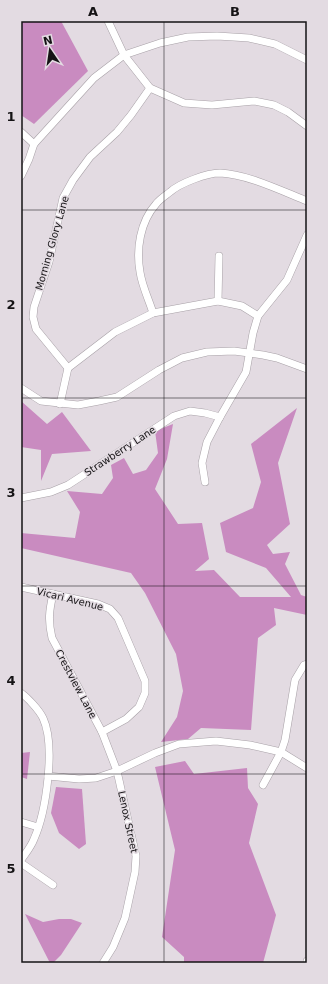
<svg xmlns="http://www.w3.org/2000/svg" width="328" height="984" font-family="'DejaVu Sans',sans-serif">
<style>
.forest{fill:#c98bc0}
.lines{fill:none;stroke-linecap:round;stroke-linejoin:round}
.minor-casing{stroke:#a8a1a7;stroke-width:8}
.minor{stroke:#fff;stroke-width:7}
.grid{fill:none;stroke:#151315;stroke-width:1;stroke-opacity:0.55}
.labels{text-anchor:middle;dominant-baseline:central;stroke-width:3;stroke-linejoin:round;paint-order:stroke}
.street-label{font-size:10px;fill:#151315;stroke:#e3dbe2}
.neatline{fill:none;stroke:#151315;stroke-width:1.5}
.grid-label{font-size:13px;text-anchor:middle;font-weight:bold;fill:#151315}
</style>
<rect width="100%" height="100%" fill="#e3dbe2"/>
<g class="forest">
<polygon points="21,21 61,21 88,71 34,124 21,115"/>
<polygon points="21,401 47,424 62,412 91,451 52,454 41,481 41,450 21,447"/>
<polygon points="297,408 278,463 290,524 267,545 273,554 290,552 285,564 301,595 307,597 307,615 274,608 276,625 258,638 251,730 201,728 188,739 161,742 177,717 183,691 176,654 145,593 131,573 21,548 21,533 75,538 80,512 67,491 102,494 113,478 111,465 124,458 133,474 146,470 158,453 155,431 173,424 167,459 155,489 178,524 202,523 209,559 195,571 214,570 240,597 291,597 266,568 226,552 220,523 253,508 261,482 251,444"/>
<polygon points="30,752 27,779 21,777 21,753"/>
<polygon points="185,761 194,774 247,768 248,788 258,804 249,843 276,915 263,963 184,963 184,957 162,937 175,850 155,767"/>
<polygon points="56,787 82,789 86,844 79,849 59,833 51,813"/>
<polygon points="25,914 43,922 59,919 71,919 82,923 61,955 53,963 50,963"/>
</g>
<g class="lines">
<g class="minor-casing">
<g id="minor">
<polyline points="108,21 124,55 150,88 184,103 212,105 254,101 274,105 288,112 307,126"/>
<polyline points="21,132 34,144"/>
<polyline points="21,176 29,159 34,144 94,78 124,55 160,43 188,37 217,36 249,38 275,44 307,60"/>
<polyline points="218,301 219,256"/>
<path d="M153,313C149,300 142,286 140,272C136,249 140,222 156,204C160,199 165,196 170,192C180,183 207,173 220,173C247,174 282,191 307,201"/>
<polyline points="68,368 36,329 33,317 34,307 49,262 63,198 73,180 90,157 117,132 131,115 150,88"/>
<polyline points="21,388 41,401 78,405 99,401 117,397 159,370 182,358 207,352 234,351 263,355 277,358 307,369"/>
<polyline points="60,404 68,368 115,332 153,313 218,301 242,306 258,316"/>
<polyline points="205,482 202,463 207,442 220,417 246,372 253,333 258,316 287,280 307,235"/>
<polyline points="21,498 51,492 68,485 174,416 190,411 205,413 220,417"/>
<polyline points="21,587 98,604 110,609 118,618 145,681 145,693 139,707 126,719 102,732"/>
<path d="M53,594C49,611 48,621 52,638L102,732L117,771L136,856L135,872L125,918L113,947L103,963"/>
<path d="M21,693C28,698 39,710 43,718C56,746 46,812 34,839C31,847 25,854 21,860"/>
<polyline points="48,776 79,779 96,778 117,771 155,753 179,744 216,741 250,745 281,752 307,768"/>
<polyline points="263,785 281,752 285,740 295,680 304,665 307,664"/>
<polyline points="21,822 38,827"/>
<polyline points="21,863 53,885"/>
<polyline points="307,963 307,961"/>
</g>
</g>
<use href="#minor" class="minor"/>
</g>
<path class="grid" d="M164,21V963M21,210H307M21,398H307M21,586H307M21,774H307"/>
<g class="labels">
<g class="street-label">
<text transform="translate(52 243) rotate(-74)">Morning Glory Lane</text>
<text transform="translate(120 451) rotate(-33)">Strawberry Lane</text>
<text transform="translate(70 599) rotate(14)">Vicari Avenue</text>
<text transform="translate(76 684) rotate(62)">Crestview Lane</text>
<text transform="translate(128 822) rotate(78)">Lenox Street</text>
</g>
</g>
<rect width="328" height="984" fill="none" stroke="#e3dbe2" stroke-width="44"/>
<g transform="translate(50 50) rotate(347)" stroke="#e3dbe2" stroke-width="3" paint-order="stroke">
<path d="M0-3L7 15L0 10L-7 15Z" fill="#151315"/>
<text y="-6" font-size="11" font-weight="bold" text-anchor="middle" fill="#151315">N</text>
</g>
<rect x="22" y="22" width="284" height="940" class="neatline"/>
<g class="grid-label">
<text x="93" y="16">A</text>
<text x="235" y="16">B</text>
<text x="11" y="121">1</text>
<text x="11" y="309">2</text>
<text x="11" y="497">3</text>
<text x="11" y="685">4</text>
<text x="11" y="873">5</text>
</g>
</svg>
